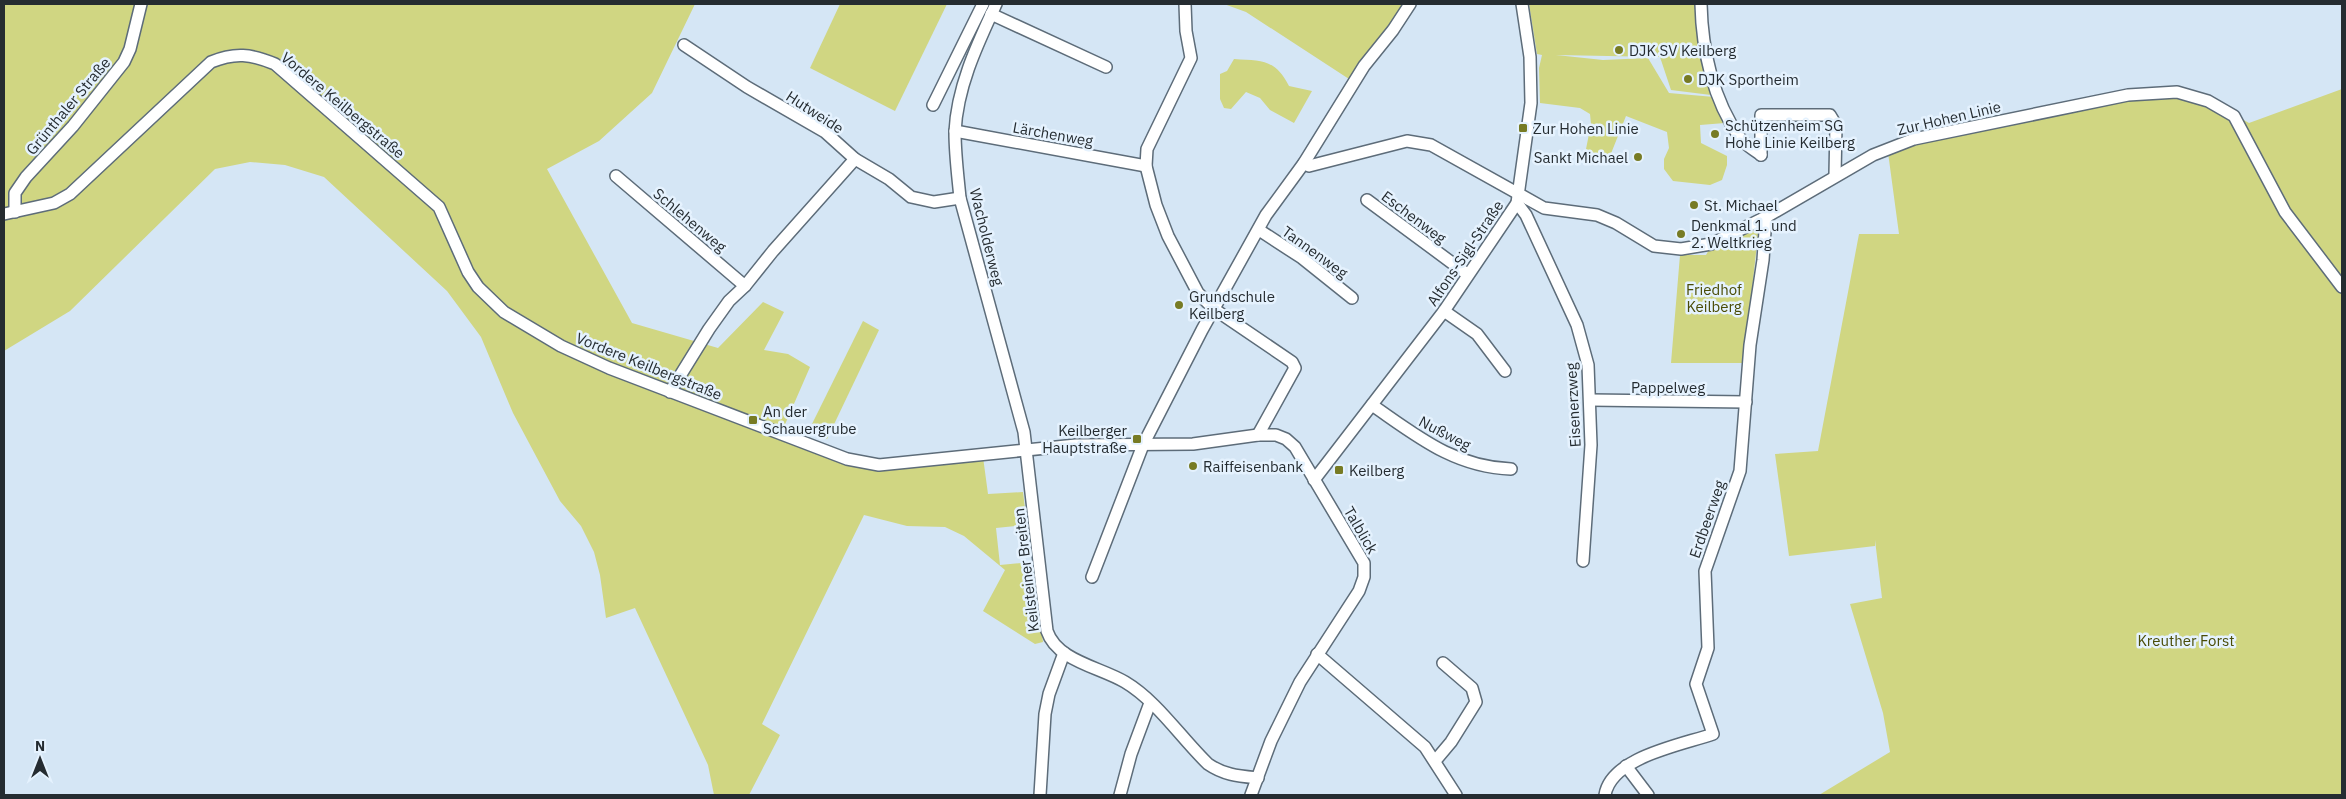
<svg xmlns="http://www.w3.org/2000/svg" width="2346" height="799" font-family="'IBM Plex Sans',sans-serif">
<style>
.green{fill:#d0d682}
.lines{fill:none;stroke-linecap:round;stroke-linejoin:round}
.minor-casing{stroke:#5d6c79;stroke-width:14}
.minor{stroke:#fff;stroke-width:11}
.poi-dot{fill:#777b24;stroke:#e5f2fe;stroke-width:2}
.labels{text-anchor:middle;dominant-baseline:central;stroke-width:5;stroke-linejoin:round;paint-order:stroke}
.poi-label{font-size:15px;fill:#252c31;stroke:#e5f2fe;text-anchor:start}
.street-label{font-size:15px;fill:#252c31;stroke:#e5f2fe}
.park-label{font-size:15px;fill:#4a4c06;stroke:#e5f2fe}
</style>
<rect width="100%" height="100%" fill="#d5e6f5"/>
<g class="green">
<polygon points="4,4 695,4 652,93 599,141 547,169 632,323 718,348 763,302 784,312 764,350 788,354 810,367 783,429 851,456 879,459 875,467 983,457 988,494 1023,492 1027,525 996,528 1000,565 1032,562 1043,642 1035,644 983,611 1005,570 964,536 945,527 907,526 864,515 762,724 780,735 749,795 714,795 708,765 635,608 606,618 600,575 594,552 581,526 560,501 513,413 481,337 447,291 324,177 285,165 250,162 215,169 70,311 4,351"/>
<polygon points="840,4 947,4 895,111 810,68"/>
<polygon points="1224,4 1405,4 1349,79 1246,12"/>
<polygon points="1529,4 1698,4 1702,45 1711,95 1671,90 1660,57 1556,55 1603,60 1648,58 1669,93 1714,97 1725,123 1700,125 1701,143 1727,156 1727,165 1722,180 1710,185 1673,181 1664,169 1664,159 1669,148 1667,132 1626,116 1610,156 1603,157 1586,149 1591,124 1590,114 1580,108 1540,103 1539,68 1542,55 1537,54"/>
<path d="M1234,59C1263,61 1275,59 1289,86L1312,91L1294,123L1270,110L1260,98L1246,92L1231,109L1224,108L1220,99V74L1227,71Z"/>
<polygon points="2187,88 2249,123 2342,89 2342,795 1819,795 1890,752 1883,713 1850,604 1882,598 1875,540 1875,546 1789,556 1775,454 1818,451 1859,234 1899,234 1887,145 1999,115 2126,90"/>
<polygon points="1759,225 1744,363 1671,363 1680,255 1706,255 1710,248 1724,246"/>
<polygon points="863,321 879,330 827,439 810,428"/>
</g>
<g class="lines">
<g class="minor-casing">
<g id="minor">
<path d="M996,4C977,45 957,87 955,132C955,155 958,177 960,198L1024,432L1047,631C1057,661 1100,667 1125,682C1157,701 1181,738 1208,764C1224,775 1238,776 1258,778"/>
<polyline points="1185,4 1186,31 1191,58 1147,149 1146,166 1156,205 1168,236 1198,293 1214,309 1292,362 1295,368 1258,435"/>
<path d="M1701,4C1702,50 1713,100 1740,138C1745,145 1755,150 1761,155"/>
<polyline points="991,14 1106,67"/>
<polyline points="684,45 747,87 825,132 855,159 889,179 911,197 934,202 960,198"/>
<polyline points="933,105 983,4"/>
<polyline points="955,131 1146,166"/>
<polyline points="1761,155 1761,115 1830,115 1836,125 1835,175"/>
<polyline points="1304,163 1309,166 1407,141 1431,145 1544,208 1597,215 1616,223 1654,246 1681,249 1711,244 1766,217 1873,155 1914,139 2128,95 2177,92 2208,101 2234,116 2285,212 2342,287"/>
<polyline points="616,176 745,286"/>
<polyline points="1367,200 1467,274"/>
<polyline points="1517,203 1526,215 1577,325 1588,365 1591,445 1583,561"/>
<polyline points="15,212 15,193 26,177 73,126 124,62 130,49 141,4"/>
<path d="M4,214L54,203L70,194L211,62C235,52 251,54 275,64L439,207L468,272L478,287L504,312L561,346L609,368L847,459L879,465L1076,445L1193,444L1258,435H1276L1286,439L1295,447L1364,563V577L1359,591L1300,682L1271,741L1251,795"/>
<polyline points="1259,230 1302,258 1352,298"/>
<polyline points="1444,311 1477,334 1505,371"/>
<polyline points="670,392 709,329 729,301 745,286 773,251 855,159"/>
<polyline points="1590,400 1746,402"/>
<path d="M1372,405C1417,436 1454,467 1511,469"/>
<polyline points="1314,480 1444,311 1517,203 1531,103 1530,57 1522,4"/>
<polyline points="1092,577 1143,445 1202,330 1266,215 1304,163 1364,66 1393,30 1410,4"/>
<polyline points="1317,654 1425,747 1456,795"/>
<polyline points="1435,761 1451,742 1476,702 1472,688 1443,663"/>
<polyline points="1626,766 1648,795"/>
<polyline points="1040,795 1045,714 1049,694 1064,653"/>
<polyline points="1120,795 1131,754 1150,703"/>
<path d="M1605,795C1611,757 1682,745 1713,734L1696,684L1708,648L1705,571L1740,471L1750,345L1763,260L1766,217"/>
</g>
</g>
<use href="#minor" class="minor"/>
</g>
<g class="poi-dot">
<circle cx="1619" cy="50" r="5"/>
<circle cx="1688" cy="79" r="5"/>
<rect x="1518" y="123" width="10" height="10" rx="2.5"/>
<circle cx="1715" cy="134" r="5"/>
<circle cx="1638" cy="157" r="5"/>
<circle cx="1694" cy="205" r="5"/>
<circle cx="1681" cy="234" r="5"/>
<circle cx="1179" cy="305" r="5"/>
<rect x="748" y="415" width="10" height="10" rx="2.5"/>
<rect x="1132" y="434" width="10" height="10" rx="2.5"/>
<circle cx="1193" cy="466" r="5"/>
<rect x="1334" y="465" width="10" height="10" rx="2.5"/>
</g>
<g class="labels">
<g class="poi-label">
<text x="1629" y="50">DJK SV Keilberg</text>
<text x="1698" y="79">DJK Sportheim</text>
<text x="1725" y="125">Schützenheim SG<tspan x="1725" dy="17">Hohe Linie Keilberg</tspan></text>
<text x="1533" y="128">Zur Hohen Linie</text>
<text x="1628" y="157" text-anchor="end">Sankt Michael</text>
<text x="1704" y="205">St. Michael</text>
<text x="1691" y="225">Denkmal 1. und<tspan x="1691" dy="17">2. Weltkrieg</tspan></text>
<text x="1189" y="296">Grundschule<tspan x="1189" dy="17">Keilberg</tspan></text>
<text x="763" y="411">An der<tspan x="763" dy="17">Schauergrube</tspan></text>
<text x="1127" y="430" text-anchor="end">Keilberger<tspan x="1127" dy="17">Hauptstraße</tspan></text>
<text x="1203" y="466">Raiffeisenbank</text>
<text x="1349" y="470">Keilberg</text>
</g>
<g class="street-label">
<text transform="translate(343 105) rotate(40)">Vordere Keilbergstraße</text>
<text transform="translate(68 106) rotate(-50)">Grünthaler Straße</text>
<text transform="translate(815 112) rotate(33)">Hutweide</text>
<text transform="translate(1949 118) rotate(-13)">Zur Hohen Linie</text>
<text transform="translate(1053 134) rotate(10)">Lärchenweg</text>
<text transform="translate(1414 217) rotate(37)">Eschenweg</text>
<text transform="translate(690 220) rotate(40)">Schlehenweg</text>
<text transform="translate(987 237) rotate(76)">Wacholderweg</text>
<text transform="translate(1315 252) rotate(36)">Tannenweg</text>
<text transform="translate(1465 253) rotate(-56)">Alfons-Sigl-Straße</text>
<text transform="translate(649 366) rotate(22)">Vordere Keilbergstraße</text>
<text x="1668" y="387">Pappelweg</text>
<text transform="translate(1573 405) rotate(-93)">Eisenerzweg</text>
<text transform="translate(1445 433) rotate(28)">Nußweg</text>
<text transform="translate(1707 519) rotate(-71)">Erdbeerweg</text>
<text transform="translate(1361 530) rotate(60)">Talblick</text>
<text transform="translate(1026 570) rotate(-97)">Keilsteiner Breiten</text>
</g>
<g class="park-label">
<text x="1714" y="289">Friedhof<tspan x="1714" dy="17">Keilberg</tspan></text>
<text x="2186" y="640">Kreuther Forst</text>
</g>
</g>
<rect width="2346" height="799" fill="none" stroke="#252c31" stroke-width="10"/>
<g transform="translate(40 759)" stroke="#e5f2fe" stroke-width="4" paint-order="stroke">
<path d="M0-4L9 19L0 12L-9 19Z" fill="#252c31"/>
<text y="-8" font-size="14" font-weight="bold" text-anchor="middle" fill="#252c31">N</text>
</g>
</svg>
